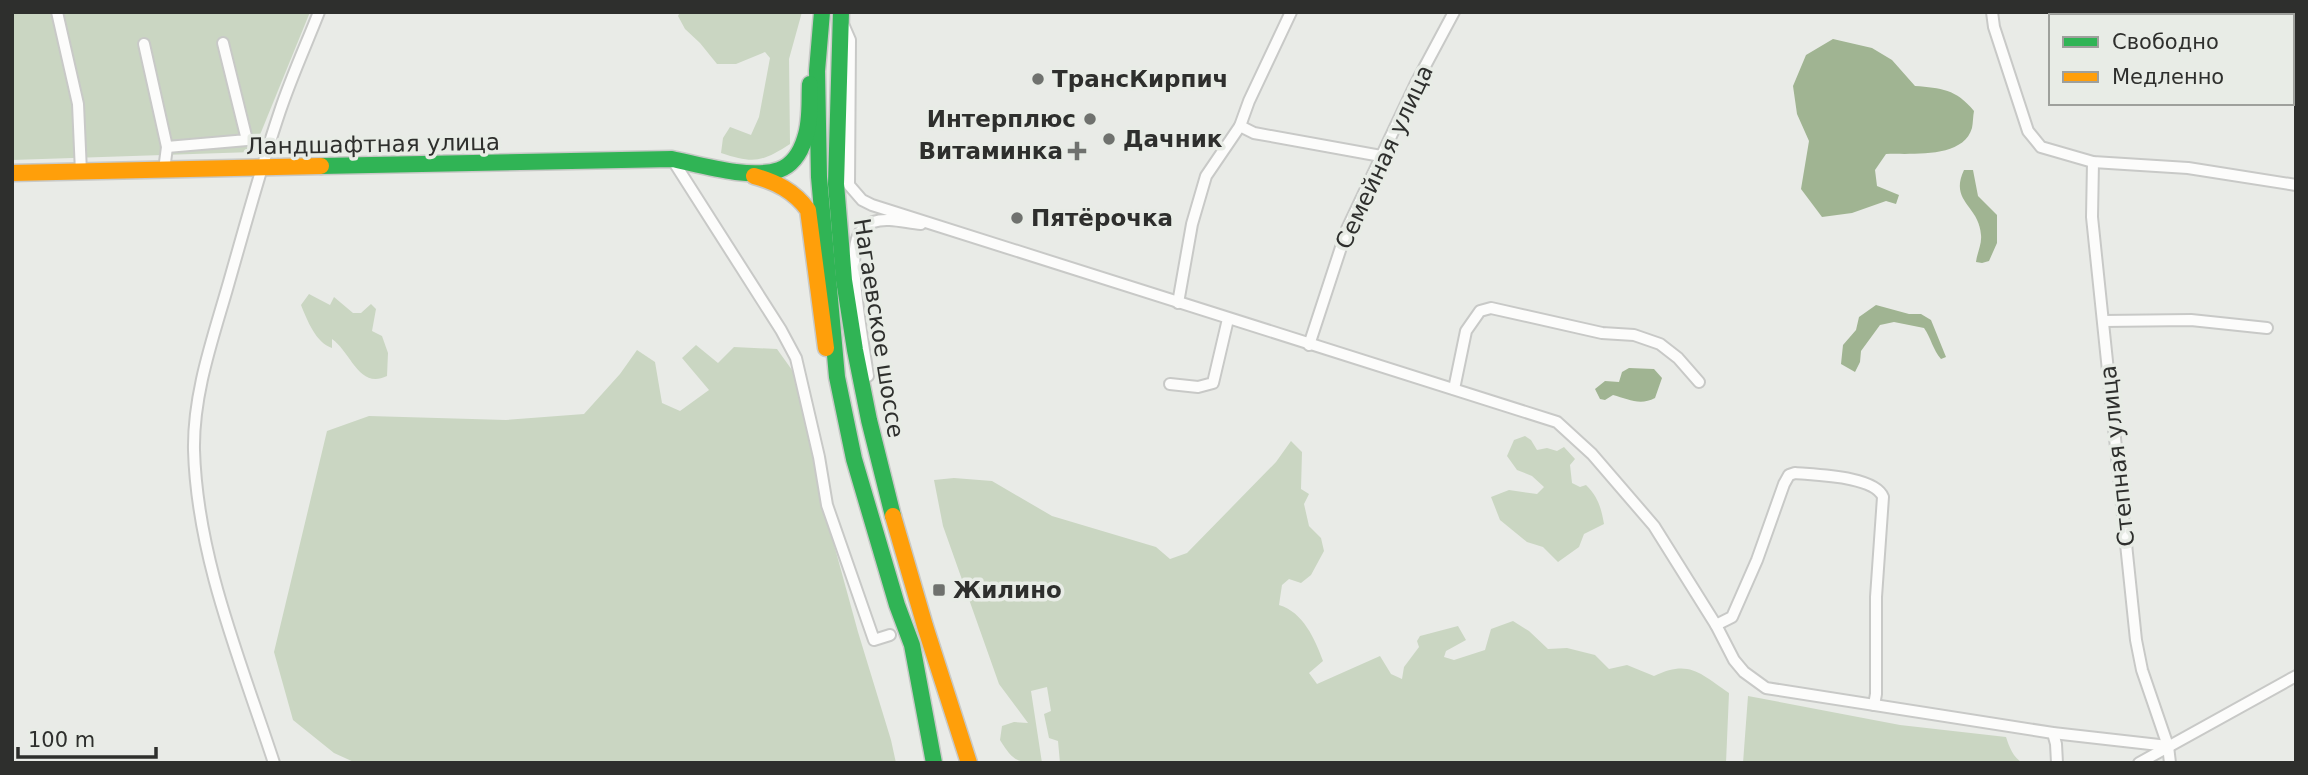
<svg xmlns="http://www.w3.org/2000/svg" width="2308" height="775" font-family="'DejaVu Sans',sans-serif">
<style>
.green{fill:#cad6c2}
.water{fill:#a0b492}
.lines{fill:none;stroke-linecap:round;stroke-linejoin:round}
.street-casing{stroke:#c8c9c7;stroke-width:14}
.fast-casing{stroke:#c8c9c7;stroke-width:19}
.slow-casing{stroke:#c8c9c7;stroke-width:19}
.street{stroke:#fcfcfb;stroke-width:10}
.fast{stroke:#30b455;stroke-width:16}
.slow{stroke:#ff9f0a;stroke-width:16}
.poi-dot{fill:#6f716e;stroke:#e8ece6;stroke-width:2.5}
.labels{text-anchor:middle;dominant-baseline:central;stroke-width:7;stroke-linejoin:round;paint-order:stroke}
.poi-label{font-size:23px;font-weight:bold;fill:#2e2f2d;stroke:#e8ece6;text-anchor:start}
.street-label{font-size:23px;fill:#2e2f2d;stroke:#e8ece6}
</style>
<rect width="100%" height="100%" fill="#e9ebe7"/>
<g class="green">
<polygon points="12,12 310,12 253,152 12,160"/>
<path d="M680,12H802L789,59L790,144C762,162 754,164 721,153L723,138L730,127L751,135L759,117L770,58L765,52L736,64H717L700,43L685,29L678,16Z"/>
<path d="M309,294L330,305L334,297L353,313H361L371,304L376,309L372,331L382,336L388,353L387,376C359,390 351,352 332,339V348C316,343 307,320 301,305Z"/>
<polygon points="696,345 718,363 734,347 777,349 797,377 815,432 822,501 858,632 891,740 896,763 356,763 334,753 293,720 274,652 327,431 369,416 506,420 584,414 620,374 637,350 655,362 662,403 680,411 709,390 682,358"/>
<path d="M1525,436L1531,440L1537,450L1547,448L1557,451L1564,447L1575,459L1570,465L1572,483L1580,487L1586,485C1598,497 1601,507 1604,524L1584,534L1579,547L1558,562L1543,547L1527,542L1500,520L1491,497L1509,490L1537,494L1544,487L1532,476L1517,470L1507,456L1514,440Z"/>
<path d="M1291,441L1302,452L1301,489L1309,494L1304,504L1309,526L1321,538L1324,551L1311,575L1301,583L1289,579L1282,585L1279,605C1303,612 1315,639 1323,661L1309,673L1317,684L1380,656L1391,674L1402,679L1404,667L1419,647L1417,641L1420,636L1458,626L1466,640L1446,651L1444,657L1454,660L1485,650L1491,629L1513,621L1529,631L1548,649L1567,648L1595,655L1609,669L1627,665L1654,676C1689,659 1700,673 1729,693L1726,763H1060L1058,741L1049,738L1044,714L1051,711L1047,687L1031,691L1042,763C1017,763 1013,761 1000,740L1002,726L1014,722L1028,723L999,684L943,526L934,480L954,478L992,481L1052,516L1156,547L1170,559L1187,553L1276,462Z"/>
<path d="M1748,696L1900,725L2006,737C2009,746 2013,758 2023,763H1743Z"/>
</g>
<g class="water">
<path d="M1833,39L1872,48L1892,60L1915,86C1941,88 1956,89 1974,111C1973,116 1973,123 1972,128C1963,159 1911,153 1886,154L1875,170L1877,186L1899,195L1896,204L1886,201L1852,213L1822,217L1801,189L1809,141L1797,114L1793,86L1806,55Z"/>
<path d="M1964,170H1973L1978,196L1997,215V243L1989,261L1982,263L1976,262C1977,253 1982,244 1981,235C1979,205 1949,202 1964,170Z"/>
<path d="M1876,305L1909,314H1921L1931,320L1946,357L1941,359C1933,350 1931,338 1924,328L1894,322L1880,325L1861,351L1860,362L1855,372L1841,364L1843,345L1856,330L1859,317Z"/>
<path d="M1629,368L1654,369L1662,378L1655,398C1640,406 1628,399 1613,395L1605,400L1600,399L1595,389L1605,381L1619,382L1622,372Z"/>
</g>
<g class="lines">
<g class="street-casing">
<g id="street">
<polyline points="57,12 78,104 81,172"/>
<polyline points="1992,12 1994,27 2028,131 2041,147 2093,162 2188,168 2296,185"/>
<polyline points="843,24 850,40 849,185 862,200 872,205 1557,422 1592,454 1654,526 1716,625 1734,660 1744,672 1766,688 2053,733 2168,746"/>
<polyline points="144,44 167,147 164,170"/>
<polyline points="1240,126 1254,133 1381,156"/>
<polyline points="167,147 247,140 223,43"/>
<polyline points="672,159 781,330 796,358 819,457 827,505 874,640 890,635"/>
<polyline points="2093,162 2092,217 2136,640 2142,670 2168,746 2170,763"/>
<polyline points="1178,303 1192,224 1206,176 1240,126 1249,101 1291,12"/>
<polyline points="2103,321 2191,320 2267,328"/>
<polyline points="1309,345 1347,229 1416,83 1454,12"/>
<path d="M868,376C864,347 847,259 858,236C861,229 866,225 873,222C888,217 906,223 921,224"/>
<polyline points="1170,384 1198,387 1213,383 1228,319"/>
<polyline points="1454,389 1466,331 1480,311 1491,308 1602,333 1634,335 1660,344 1678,358 1699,382"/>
<path d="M1716,625L1732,617L1757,560L1784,484L1789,475L1795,473C1816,475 1875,476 1883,497L1876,597V694L1874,705"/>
<polyline points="2053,733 2056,744 2057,763"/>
<path d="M274,763C241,662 197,558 194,450C193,395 212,341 227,289C244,230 260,170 280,111C291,78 306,45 319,12"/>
<polyline points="2139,763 2296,676"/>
</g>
</g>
<g class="fast-casing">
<g id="fast">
<polyline points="822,12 817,71 819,177 837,377 854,459 897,605 912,645 934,763"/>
<polyline points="841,12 836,184 844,280 855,350 869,420 893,516"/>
<path d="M321,166L672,159C701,165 750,180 779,170C793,165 801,151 805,138C811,121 809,102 810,84"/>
</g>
</g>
<g class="slow-casing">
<g id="slow">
<polyline points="12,173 321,166"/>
<path d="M754,176C776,182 794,191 808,210L826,348"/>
<polyline points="893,516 925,626 969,763"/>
</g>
</g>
<use href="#street" class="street"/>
<use href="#fast" class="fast"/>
<use href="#slow" class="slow"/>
</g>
<g class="poi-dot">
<circle cx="1038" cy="79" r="7"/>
<circle cx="1090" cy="119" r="7"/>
<circle cx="1109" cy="139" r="7"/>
<path d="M1073.5 140.5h7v7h7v7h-7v7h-7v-7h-7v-7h7z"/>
<circle cx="1017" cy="218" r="7"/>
<rect x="932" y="583" width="14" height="14" rx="3.5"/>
</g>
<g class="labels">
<g class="poi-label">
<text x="1052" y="79">ТрансКирпич</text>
<text x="1076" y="119" text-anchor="end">Интерплюс</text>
<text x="1123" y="139">Дачник</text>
<text x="1063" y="151" text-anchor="end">Витаминка</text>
<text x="1031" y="218">Пятёрочка</text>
<text x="953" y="590">Жилино</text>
</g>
<g class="street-label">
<text transform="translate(373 144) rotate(-1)">Ландшафтная улица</text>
<text transform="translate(1384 157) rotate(-65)">Семейная улица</text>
<text transform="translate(879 328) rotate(81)">Нагаевское шоссе</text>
<text transform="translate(2117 456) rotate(-96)">Степная улица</text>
</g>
</g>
<rect width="2308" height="775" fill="none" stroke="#2e2f2d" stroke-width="28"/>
<rect x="2049" y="14" width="245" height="91" fill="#e8ece6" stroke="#9ea09c" stroke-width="2"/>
<rect x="2063" y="37" width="35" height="10" fill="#30b455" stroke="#9ea09c" stroke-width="2"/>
<text x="2112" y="49" font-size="21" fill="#2e2f2d">Свободно</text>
<rect x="2063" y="72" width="35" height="10" fill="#ff9f0a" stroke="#9ea09c" stroke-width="2"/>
<text x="2112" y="84" font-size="21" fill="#2e2f2d">Медленно</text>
<path d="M18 747v10h138v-10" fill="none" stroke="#2e2f2d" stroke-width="3.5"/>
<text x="28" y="747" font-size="21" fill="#2e2f2d" stroke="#e8ece6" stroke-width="5" paint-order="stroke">100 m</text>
</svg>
